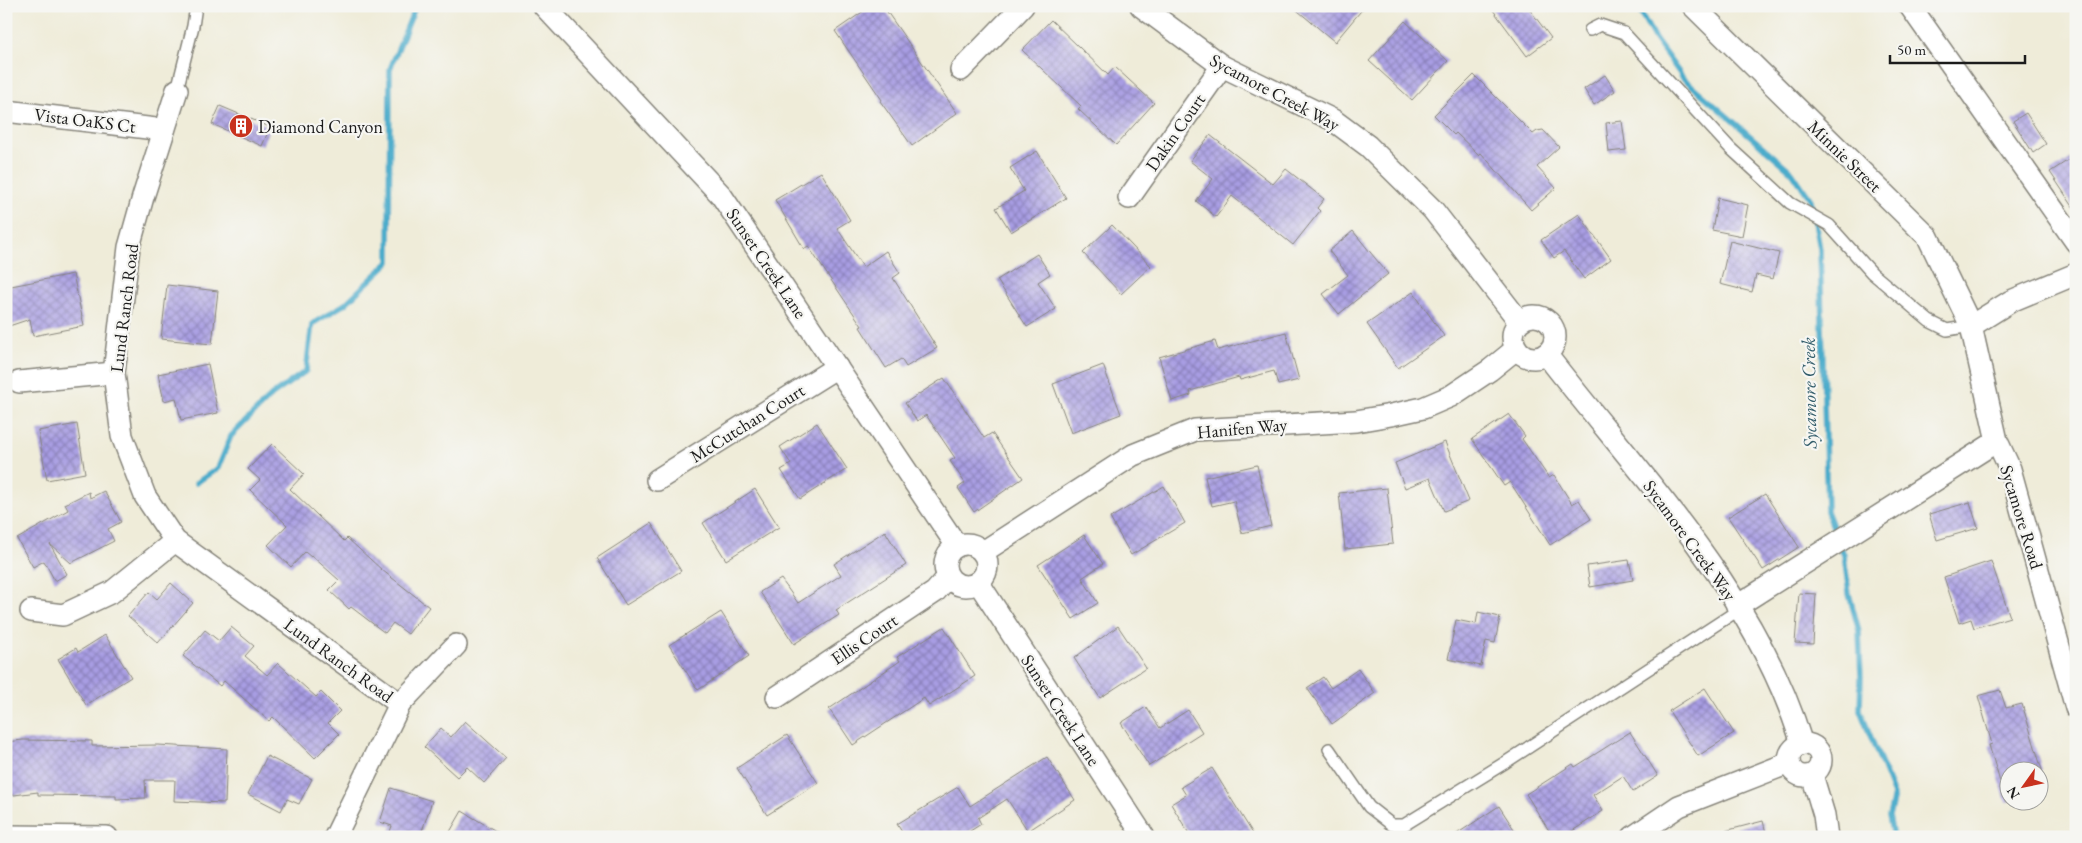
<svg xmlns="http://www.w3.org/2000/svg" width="2082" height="843" font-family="'EB Garamond',serif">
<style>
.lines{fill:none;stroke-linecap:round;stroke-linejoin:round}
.stream{stroke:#4caccb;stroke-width:5.5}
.building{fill:url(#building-cross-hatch)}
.lane-casing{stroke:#86847a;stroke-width:14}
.street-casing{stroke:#86847a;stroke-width:24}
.lane{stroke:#fff;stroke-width:11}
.street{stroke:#fff;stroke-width:21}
.labels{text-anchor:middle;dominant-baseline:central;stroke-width:4.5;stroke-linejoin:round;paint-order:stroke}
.street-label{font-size:18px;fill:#1c1c1c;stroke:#f6f6f2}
.poi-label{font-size:18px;fill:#1c1c1c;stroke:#f6f6f2;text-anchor:start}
.water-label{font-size:19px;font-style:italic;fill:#325d6b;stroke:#f6f6f2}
</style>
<defs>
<pattern id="building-cross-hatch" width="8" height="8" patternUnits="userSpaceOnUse" patternTransform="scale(1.25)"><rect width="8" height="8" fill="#a89de3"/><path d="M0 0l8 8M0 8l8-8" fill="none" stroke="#887fb7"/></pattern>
</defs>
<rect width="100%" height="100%" fill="#f6f6f2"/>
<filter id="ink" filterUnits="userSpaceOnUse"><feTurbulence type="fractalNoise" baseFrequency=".02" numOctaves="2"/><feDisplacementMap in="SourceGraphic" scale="10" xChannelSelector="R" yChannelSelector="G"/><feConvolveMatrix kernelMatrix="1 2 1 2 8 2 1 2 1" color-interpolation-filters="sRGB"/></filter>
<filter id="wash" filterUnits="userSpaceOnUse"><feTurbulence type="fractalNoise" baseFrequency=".0096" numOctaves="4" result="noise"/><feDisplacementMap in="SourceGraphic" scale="20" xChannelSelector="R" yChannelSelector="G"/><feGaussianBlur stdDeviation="1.12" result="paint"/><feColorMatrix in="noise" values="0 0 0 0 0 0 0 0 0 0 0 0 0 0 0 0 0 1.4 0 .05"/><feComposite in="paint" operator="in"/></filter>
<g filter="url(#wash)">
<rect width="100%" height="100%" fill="#efecd9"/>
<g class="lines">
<g class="stream">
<polyline points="1637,6 1655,39 1683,78 1792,172 1811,200 1820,249 1827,511 1837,537"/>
<polyline points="196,483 218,468 231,436 272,395 306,371 312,324 345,304 389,262 390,69 414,10 412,6"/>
<polyline points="1840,546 1844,555 1849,594 1859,631 1861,677 1860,710 1894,795 1889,816 1893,837"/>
</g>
</g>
<g id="blocks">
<g class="building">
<polygon points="871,6 883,6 957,113 912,146 880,101 882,100 835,31"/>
<polygon points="1292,6 1365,6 1335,42"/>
<polygon points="1490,6 1527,6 1551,38 1527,56"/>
<polygon points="1051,20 1108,75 1115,67 1154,103 1116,145 1078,109 1081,106 1022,50"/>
<polygon points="1405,21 1448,61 1412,100 1369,61"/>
<polygon points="1474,75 1533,134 1537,131 1543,130 1559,147 1537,167 1556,188 1531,210 1481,153 1479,155 1456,133 1454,135 1434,115"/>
<polygon points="1605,75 1615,91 1594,105 1584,89"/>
<polygon points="220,106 270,127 262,146 212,124"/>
<polygon points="2026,113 2046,144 2033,153 2013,121"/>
<polygon points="1622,121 1626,150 1609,152 1606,123"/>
<polygon points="1210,135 1273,184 1286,169 1324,199 1317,208 1320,211 1293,245 1232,196 1216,217 1196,201 1213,179 1190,161"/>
<polygon points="1037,151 1066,198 1011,232 996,208 1024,191 1010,168"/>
<polygon points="2076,155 2076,211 2050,172"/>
<polygon points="821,172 850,220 837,228 863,267 886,251 900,273 893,278 937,348 906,367 901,359 886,368 860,327 862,326 808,246 804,249 775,200"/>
<polygon points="1718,198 1748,205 1742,236 1712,230"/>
<polygon points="1579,214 1611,259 1584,279 1564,251 1554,258 1541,240"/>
<polygon points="1112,225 1151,266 1121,294 1083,253"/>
<polygon points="1353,231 1388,274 1339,314 1323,294 1348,275 1329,251"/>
<polygon points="1730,241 1779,253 1773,279 1756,275 1752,292 1720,284"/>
<polygon points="1037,254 1050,274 1038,282 1056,309 1027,327 997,280"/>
<polygon points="73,274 84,326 33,336 30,319 6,327 6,287"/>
<polygon points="167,285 218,291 212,344 161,339"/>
<polygon points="1413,292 1444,336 1398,368 1367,324"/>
<polygon points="1286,332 1299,380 1278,385 1274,371 1240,380 1239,377 1190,391 1191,395 1172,401 1159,357 1215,341 1218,350"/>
<polygon points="208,364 218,413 181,420 176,398 164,401 158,374"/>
<polygon points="1103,365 1121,414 1071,433 1053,384"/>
<polygon points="944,378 984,438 992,433 1023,478 974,512 958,488 965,483 950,461 955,458 926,415 917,421 905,403"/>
<polygon points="1509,414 1525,436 1522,439 1549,478 1554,475 1572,504 1579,500 1591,519 1550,545 1510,482 1504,486 1472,439"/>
<polygon points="817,423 847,469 800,499 781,470 791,464 780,447"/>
<polygon points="77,424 85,473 47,480 38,431"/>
<polygon points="1445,442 1469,501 1444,511 1430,478 1405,488 1395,463"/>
<polygon points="272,444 304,474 290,489 344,541 347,538 382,570 429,607 408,634 393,623 385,633 351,607 349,609 329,590 339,580 312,556 311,557 305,552 291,567 268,545 287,525 250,490 260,480 248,469"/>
<polygon points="1257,465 1271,526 1242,533 1234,501 1212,506 1205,477"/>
<polygon points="1164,486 1185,523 1131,555 1110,518"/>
<polygon points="1387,488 1393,544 1345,549 1339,493"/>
<polygon points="755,489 779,527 726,560 703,523"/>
<polygon points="104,491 121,522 108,529 114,541 71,563 50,544 67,574 55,581 44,561 33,567 17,539 68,510 65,504 89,492 90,498"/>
<polygon points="1765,494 1799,547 1763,570 1728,517"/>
<polygon points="1970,502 1978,528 1937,540 1929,514"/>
<polygon points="651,523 681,571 626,605 597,558"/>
<polygon points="885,531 906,565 836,610 839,615 794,644 760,592 781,579 798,603 841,575 834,564"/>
<polygon points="1084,535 1103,564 1082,578 1098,603 1073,619 1038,565"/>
<polygon points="1629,560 1633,580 1590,587 1587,566"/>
<polygon points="1991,561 2010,617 1974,628 1971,619 1959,623 1944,577"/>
<polygon points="171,583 193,603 158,643 128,616 149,592 157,599"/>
<polygon points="1799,593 1816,594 1813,644 1795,643"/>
<polygon points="721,612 749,656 698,690 669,645"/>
<polygon points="1478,612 1500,617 1495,643 1486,641 1481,666 1448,659 1456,620 1476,624"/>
<polygon points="1118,626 1146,668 1100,698 1074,658"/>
<polygon points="231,627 254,646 245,656 267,675 278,663 316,697 321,692 340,711 328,723 339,734 315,758 273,717 269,721 224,681 220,686 183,656 205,630 219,641"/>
<polygon points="944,627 975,676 929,706 924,698 853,745 829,709 900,661 897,657"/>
<polygon points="105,635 131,677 86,705 58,659 76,648 78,652"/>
<polygon points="1358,669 1375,693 1332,724 1307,688 1323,677 1331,688"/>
<polygon points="1705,688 1734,733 1698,756 1669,711"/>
<polygon points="2000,690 2006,708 2022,704 2042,770 2010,770 2010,801 2006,802 1989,745 1992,744 1978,696"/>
<polygon points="1146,707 1160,728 1188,710 1202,732 1149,766 1121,723"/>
<polygon points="465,721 506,758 484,783 467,767 457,777 424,747 441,728 451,737"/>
<polygon points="1630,732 1658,776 1633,792 1623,776 1593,795 1603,811 1563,837 1553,837 1526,794 1573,764 1575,767"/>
<polygon points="787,735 818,783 767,815 737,768"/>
<polygon points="23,740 92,741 92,746 158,745 227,749 225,803 174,801 175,780 145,780 146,798 116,799 116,796 38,795 38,792 6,796 6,742"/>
<polygon points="267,756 312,779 299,804 287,799 281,811 248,794"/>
<polygon points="1047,757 1075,800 1028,831 1007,799 978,818 981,824 961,837 905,837 897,824 958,787 970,806"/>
<polygon points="1212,768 1255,837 1191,837 1171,804 1186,795 1181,787"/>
<polygon points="391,788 432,801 420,837 388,837 392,826 380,822"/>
<polygon points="1499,806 1519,837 1452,837"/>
<polygon points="462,811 506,837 447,837"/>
<polygon points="1763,821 1767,837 1722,837 1721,832"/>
</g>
</g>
</g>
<g filter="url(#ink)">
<use href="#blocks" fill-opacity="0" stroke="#86847a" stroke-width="1"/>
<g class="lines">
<g class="lane-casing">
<g id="lane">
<polyline points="1590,30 1600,25 1624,33 1730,148 1790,203 1829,225 1872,273 1929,321 1947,330 1971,326"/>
<polyline points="177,90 193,26 196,6"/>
<polyline points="1329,749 1369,807 1392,825 1404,825 1506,762 1740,609"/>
</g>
</g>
<g class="street-casing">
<g id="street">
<polyline points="544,6 721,195 957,546"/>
<polyline points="1141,6 1222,66 1333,120 1368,146 1433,210 1519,321"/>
<polyline points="1693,6 1928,237 1971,326 1997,441 2010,469 2076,708"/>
<polyline points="1910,6 2076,242"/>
<polyline points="961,70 1023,6"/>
<polyline points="177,90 143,197 129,247 114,373 122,436 145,496 175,541 400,704"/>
<polyline points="6,111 164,130"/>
<polyline points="1129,198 1222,66"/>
<circle cx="1534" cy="337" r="21"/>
<polyline points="1971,326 2011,301 2076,274"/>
<path d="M1546,354C1640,476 1757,594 1802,744"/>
<polyline points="19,382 114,373"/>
<polyline points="657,480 837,367"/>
<circle cx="966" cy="565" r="21"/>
<polyline points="983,552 1133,455 1195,430 1356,421 1391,415 1423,408 1451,396 1490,370 1516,349"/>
<polyline points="978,582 1144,837"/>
<polyline points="1737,606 1997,441"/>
<polyline points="31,611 63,615 112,592 175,541"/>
<polyline points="777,697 935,592 948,577"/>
<circle cx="1805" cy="760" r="16"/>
<polyline points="1812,775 1824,815 1827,837"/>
<polyline points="6,836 107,837"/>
<polyline points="335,837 400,704 456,645"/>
<polyline points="1633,837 1679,806 1789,763"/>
</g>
</g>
<use href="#lane" class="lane"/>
<use href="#street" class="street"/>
</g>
</g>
<defs>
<g id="building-disc" transform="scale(1.25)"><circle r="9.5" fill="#c8321e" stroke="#f6f6f2"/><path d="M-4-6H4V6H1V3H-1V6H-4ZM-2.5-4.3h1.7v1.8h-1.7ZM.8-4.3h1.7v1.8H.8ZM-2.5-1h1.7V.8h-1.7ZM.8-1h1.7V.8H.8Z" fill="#fff"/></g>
</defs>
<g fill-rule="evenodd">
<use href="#building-disc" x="241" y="126"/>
</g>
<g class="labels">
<g class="street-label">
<text transform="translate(1275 92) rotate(28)">Sycamore Creek Way</text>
<text transform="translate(85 120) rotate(7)">Vista OaKS Ct</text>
<text transform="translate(1175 132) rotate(-55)">Dakin Court</text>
<text transform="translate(1845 156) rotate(44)">Minnie Street</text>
<text transform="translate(767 263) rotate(56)">Sunset Creek Lane</text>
<text transform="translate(124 308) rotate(-83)">Lund Ranch Road</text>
<text transform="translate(747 423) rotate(-32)">McCutchan Court</text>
<text transform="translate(1242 428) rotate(-5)">Hanifen Way</text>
<text transform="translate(2022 517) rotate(73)">Sycamore Road</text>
<text transform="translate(1690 540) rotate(54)">Sycamore Creek Way</text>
<text transform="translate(864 639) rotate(-34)">Ellis Court</text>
<text transform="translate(339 660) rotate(36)">Lund Ranch Road</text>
<text transform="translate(1061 710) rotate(57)">Sunset Creek Lane</text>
</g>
<g class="poi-label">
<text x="258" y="126">Diamond Canyon</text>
</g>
<g class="water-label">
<text transform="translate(1809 393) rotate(-91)">Sycamore Creek</text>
</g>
</g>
<rect width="2082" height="843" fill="none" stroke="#f6f6f2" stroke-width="25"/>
<g transform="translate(2024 786) rotate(237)"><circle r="24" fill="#f6f6f2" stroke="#9f9f9c"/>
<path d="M0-4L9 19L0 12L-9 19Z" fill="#c8321e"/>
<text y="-8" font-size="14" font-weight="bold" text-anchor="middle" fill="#1c1c1c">N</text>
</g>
<path d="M1890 55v8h135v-8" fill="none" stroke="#1c1c1c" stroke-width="2.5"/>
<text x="1897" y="55" font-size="15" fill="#1c1c1c" stroke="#f6f6f2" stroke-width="4" paint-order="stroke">50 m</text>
</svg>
